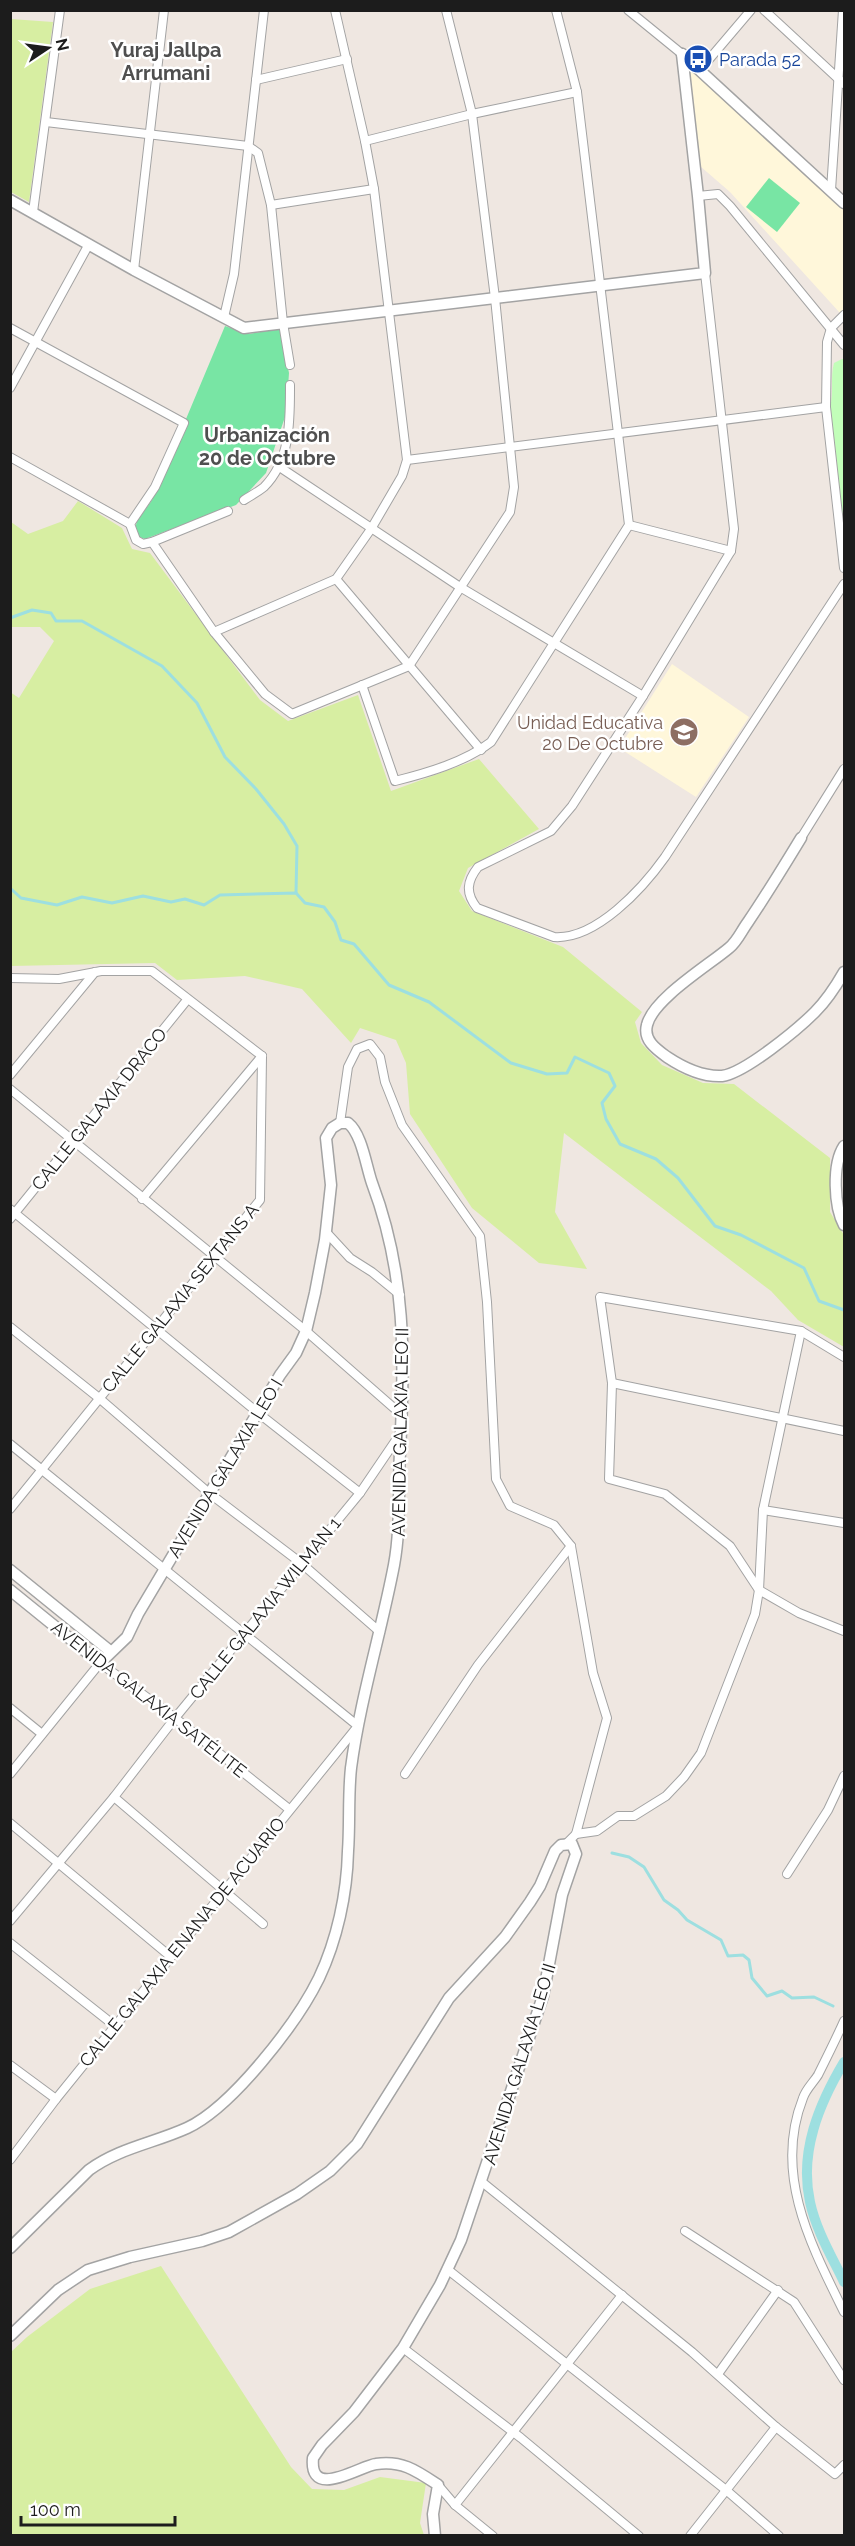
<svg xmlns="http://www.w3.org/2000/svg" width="855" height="2546" font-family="Raleway,sans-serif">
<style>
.education{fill:#fff7da}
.grass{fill:#d7eea2}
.park{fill:#c2feb9}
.pitch{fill:#78e5a4}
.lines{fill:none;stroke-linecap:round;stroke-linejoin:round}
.stream{stroke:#9ddfe0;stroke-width:3}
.canal{stroke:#9ddfe0;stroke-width:10}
.minor-casing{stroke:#a3a3a3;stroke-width:10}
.tertiary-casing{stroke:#a3a3a3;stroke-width:13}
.minor{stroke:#fff;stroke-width:8}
.tertiary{stroke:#fff;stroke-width:10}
.labels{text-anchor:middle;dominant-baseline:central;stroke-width:5;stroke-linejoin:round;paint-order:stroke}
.transit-label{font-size:18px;fill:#164399;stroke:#fff;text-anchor:start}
.education-label{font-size:18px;fill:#785e54;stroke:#fff;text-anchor:end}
.street-label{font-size:18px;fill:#1c1c1c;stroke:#fff}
.neighbourhood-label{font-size:20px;font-weight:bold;fill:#4f4f4f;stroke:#fff}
</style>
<rect width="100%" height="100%" fill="#efe7e1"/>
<g class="education">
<polygon points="690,69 844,210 844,308 840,313 730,192 700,166"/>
<polygon points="672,664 749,717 696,797 619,748"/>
</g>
<g class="grass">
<polygon points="11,19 53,22 29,202 11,192"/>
<polygon points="78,501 122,528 132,549 150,553 260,700 288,721 358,695 391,791 479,759 539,829 468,868 459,891 472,911 563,947 642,1012 635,1022 641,1043 662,1065 703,1083 734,1084 830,1158 830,1212 844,1235 844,1347 798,1320 771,1291 564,1133 555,1212 587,1269 539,1263 472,1208 410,1114 406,1063 396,1040 360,1028 351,1043 302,989 245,976 177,980 155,963 11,966 10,692 19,698 54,641 40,627 11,627 11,522 28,534 63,521"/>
<polygon points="161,2266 291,2467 312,2489 344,2490 380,2477 426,2483 420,2523 424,2535 11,2535 11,2352 27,2337 90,2289"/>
</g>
<path class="park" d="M842,359H844V529L830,407C834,392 830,377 834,363Z"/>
<g class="pitch">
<polygon points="769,178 800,203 777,232 746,207"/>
<polygon points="225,326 248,334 280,329 289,373 286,414 266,473 236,505 145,539 139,537 135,529 137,521 152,500"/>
</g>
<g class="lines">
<g class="stream">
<polyline points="10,618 32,610 51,613 56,621 82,621 162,666 197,703 225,757 256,789 284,824 297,846 296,893"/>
<polyline points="10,888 21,898 57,905 82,897 112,903 143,896 171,902 185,899 204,905 220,895 296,893 305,903 324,907 335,922 341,940 354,944 389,985 429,1002 511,1063 547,1074 567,1073 575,1057 609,1073 615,1086 602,1103 606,1119 620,1144 656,1159 678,1178 715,1226 741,1235 804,1268 819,1301 844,1310"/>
<polyline points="612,1853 629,1857 644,1867 664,1900 678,1910 687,1920 721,1940 728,1956 743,1955 749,1960 752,1978 767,1996 782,1991 792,1998 814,1997 833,2006"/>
</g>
<path class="canal" d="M844,2062C819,2104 799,2152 810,2202C816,2230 832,2257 844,2282"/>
<g class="minor-casing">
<g id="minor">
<polyline points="628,10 682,54"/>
<polyline points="764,10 844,84"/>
<polyline points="700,70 751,10"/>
<polyline points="256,80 347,59"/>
<polyline points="46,122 248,146 258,153 271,205 283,323 290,365"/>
<polyline points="365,141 472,114 577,92"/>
<polyline points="831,190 843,10"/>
<polyline points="698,196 718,194 730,206 844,345"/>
<polyline points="271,205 374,189"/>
<polyline points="33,212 60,10"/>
<polyline points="134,270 164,10"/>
<path d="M705,273L734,529L731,551L643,696L572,806L551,831L478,867C467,881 465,893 477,908L554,937C596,940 643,888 665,857L844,584"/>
<polyline points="844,315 831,328 827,342 826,407 844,568"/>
<polyline points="224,317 234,274 264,10"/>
<polyline points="10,328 184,423 155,487 130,524 136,540 143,544 152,542 228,511"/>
<polyline points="10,388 89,244"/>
<polyline points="10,457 130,524"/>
<polyline points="407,460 826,407"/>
<polyline points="278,466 460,587 643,696"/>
<path d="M244,500C250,496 258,492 264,487C291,460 290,420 290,385"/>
<polyline points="629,525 731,551"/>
<polyline points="152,542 214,632 265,694 292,714 409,666 510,512 514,487 495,298 472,114 446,10"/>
<polyline points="336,579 481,750"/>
<polyline points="214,632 336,579 371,529 402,476 407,460 374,189 365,141 335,10"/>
<path d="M362,685L395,781C427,773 465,762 491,742L629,525L577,92L556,10"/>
<polyline points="801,838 844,769"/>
<polyline points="10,978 59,979 101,971 152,971 262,1056"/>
<polyline points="10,1075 95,972"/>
<polyline points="10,1089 306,1331 403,1416"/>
<polyline points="340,1123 348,1067 357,1049 370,1044 380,1057 385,1082 402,1125 480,1236 487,1302 496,1479 510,1506 554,1525 571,1546 593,1673 607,1718 576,1834 567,1843"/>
<polyline points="142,1199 262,1056"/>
<polyline points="10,1209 257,1412 360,1493"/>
<polyline points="10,1219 187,1000"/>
<polyline points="326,1232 350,1258 372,1272 400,1295"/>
<polyline points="10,1327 99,1398 209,1493 301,1563 380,1632"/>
<polyline points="844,1357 801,1331 600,1297 612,1383 609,1479 665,1494 730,1546 759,1590 799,1613 844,1631"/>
<polyline points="612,1383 844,1431"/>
<polyline points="10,1444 358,1726 56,2099 10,2160"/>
<polyline points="10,1509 260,1200 262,1056"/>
<polyline points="763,1510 844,1523"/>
<polyline points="10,1708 42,1734"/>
<polyline points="10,1774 100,1663 175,1718 289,1809"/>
<polyline points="405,1774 478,1665 571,1546"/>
<polyline points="114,1797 263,1924"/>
<polyline points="10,1823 171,1957"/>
<polyline points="576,1834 597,1831 618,1816 634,1816 666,1796 684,1777 701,1753 755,1614 759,1590 763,1510 801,1331"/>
<polyline points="787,1874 828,1810 844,1776"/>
<polyline points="10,1921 114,1797 175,1718 360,1493 400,1434"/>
<polyline points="10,1943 115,2026"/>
<path d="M844,2021C836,2039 827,2057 818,2075C813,2083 806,2089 803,2098C773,2174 811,2245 844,2312"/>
<polyline points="10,2065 56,2099"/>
<polyline points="482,2182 692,2352 776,2427 835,2474 844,2465"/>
<polyline points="685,2231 794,2302 844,2380"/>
<polyline points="447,2269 726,2490 779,2536"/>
<polyline points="403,2348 521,2438 639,2536"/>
<polyline points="718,2374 778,2290"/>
<polyline points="438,2485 455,2505 493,2536"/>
<polyline points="455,2505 622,2295"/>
<polyline points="690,2536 776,2427"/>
</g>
</g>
<g class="tertiary-casing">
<g id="tertiary">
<polyline points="682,54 844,203"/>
<polyline points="10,200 134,270 244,328 705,273 698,196 682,54"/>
<path d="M801,838C784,866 767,894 748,922C742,930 737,942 729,948C709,965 653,999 647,1025C643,1040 656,1049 667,1057C682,1067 703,1077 722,1076C745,1073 798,1029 815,1012C827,1000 836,986 844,972"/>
<path d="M844,1146C832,1164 834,1207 844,1225"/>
<polyline points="10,1570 110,1651"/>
<path d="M10,1590L100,1663L127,1637L138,1614L280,1375L296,1353L306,1331L315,1293L325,1240L331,1185L326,1138L332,1128L340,1123H348C362,1134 366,1166 372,1183C406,1273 405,1357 400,1452C398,1490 401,1527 394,1565C381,1633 360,1700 351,1768C348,1796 350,1824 348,1851C347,1894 337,1940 319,1978C297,2023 232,2107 187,2128C154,2143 119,2148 89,2170L10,2248"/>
<path d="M10,2336L58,2290L88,2270L130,2257L202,2241L229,2232L297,2194L330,2171L357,2144L449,1998L505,1937L530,1902L540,1886L555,1851L561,1845L572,1844L576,1854L562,1895L543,1996L461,2240L440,2285L403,2348L354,2412L322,2445L313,2458C309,2501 360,2466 376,2464C402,2460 417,2471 438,2485L433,2514L435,2536"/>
</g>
</g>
<use href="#minor" class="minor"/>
<use href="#tertiary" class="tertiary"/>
</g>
<defs>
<g id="bus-disc" transform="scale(1.5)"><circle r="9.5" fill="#1a4fb4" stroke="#fff"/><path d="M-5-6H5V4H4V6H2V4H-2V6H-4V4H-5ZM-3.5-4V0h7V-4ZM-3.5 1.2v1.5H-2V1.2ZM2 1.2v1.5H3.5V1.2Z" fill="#fff"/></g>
<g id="school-disc" transform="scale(1.5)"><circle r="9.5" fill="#8d6e63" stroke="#fff"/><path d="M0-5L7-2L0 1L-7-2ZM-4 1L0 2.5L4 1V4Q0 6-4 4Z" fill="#fff"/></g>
</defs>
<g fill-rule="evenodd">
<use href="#bus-disc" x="698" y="59"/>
<use href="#school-disc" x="684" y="732"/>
</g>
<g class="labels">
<g class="transit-label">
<text x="719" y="59">Parada 52</text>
</g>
<g class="education-label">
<text x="663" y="722">Unidad Educativa<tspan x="663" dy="21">20 De Octubre</tspan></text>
</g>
<g class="street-label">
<text transform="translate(99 1109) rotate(-51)">CALLE GALAXIA DRACO</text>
<text transform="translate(180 1298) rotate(-51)">CALLE GALAXIA SEXTANS A</text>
<text transform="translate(400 1432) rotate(-89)">AVENIDA GALAXIA LEO II</text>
<text transform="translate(225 1468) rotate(-59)">AVENIDA GALAXIA LEO I</text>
<text transform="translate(265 1608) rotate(-51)">CALLE GALAXIA WILMAN 1</text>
<text transform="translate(149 1699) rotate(38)">AVENIDA GALAXIA SATÉLITE</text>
<text transform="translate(182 1942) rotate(-51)">CALLE GALAXIA ENANA DE ACUARIO</text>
<text transform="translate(519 2064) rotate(-73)">AVENIDA GALAXIA LEO II</text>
</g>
<g class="neighbourhood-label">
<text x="166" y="50">Yuraj Jallpa<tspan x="166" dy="23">Arrumani</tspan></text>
<text x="267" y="435">Urbanización<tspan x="267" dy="23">20 de Octubre</tspan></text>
</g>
</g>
<rect width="855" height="2546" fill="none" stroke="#1c1c1c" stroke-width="24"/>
<g transform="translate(48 48) rotate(77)" stroke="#ffffff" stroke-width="4.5" paint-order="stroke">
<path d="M0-4.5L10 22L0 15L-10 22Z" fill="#1c1c1c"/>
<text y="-9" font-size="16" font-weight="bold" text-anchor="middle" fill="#1c1c1c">N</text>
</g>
<path d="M21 2516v9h154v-9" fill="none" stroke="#1c1c1c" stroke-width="3"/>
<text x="30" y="2516" font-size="18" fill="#1c1c1c" stroke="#ffffff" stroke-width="4.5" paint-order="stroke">100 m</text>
</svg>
